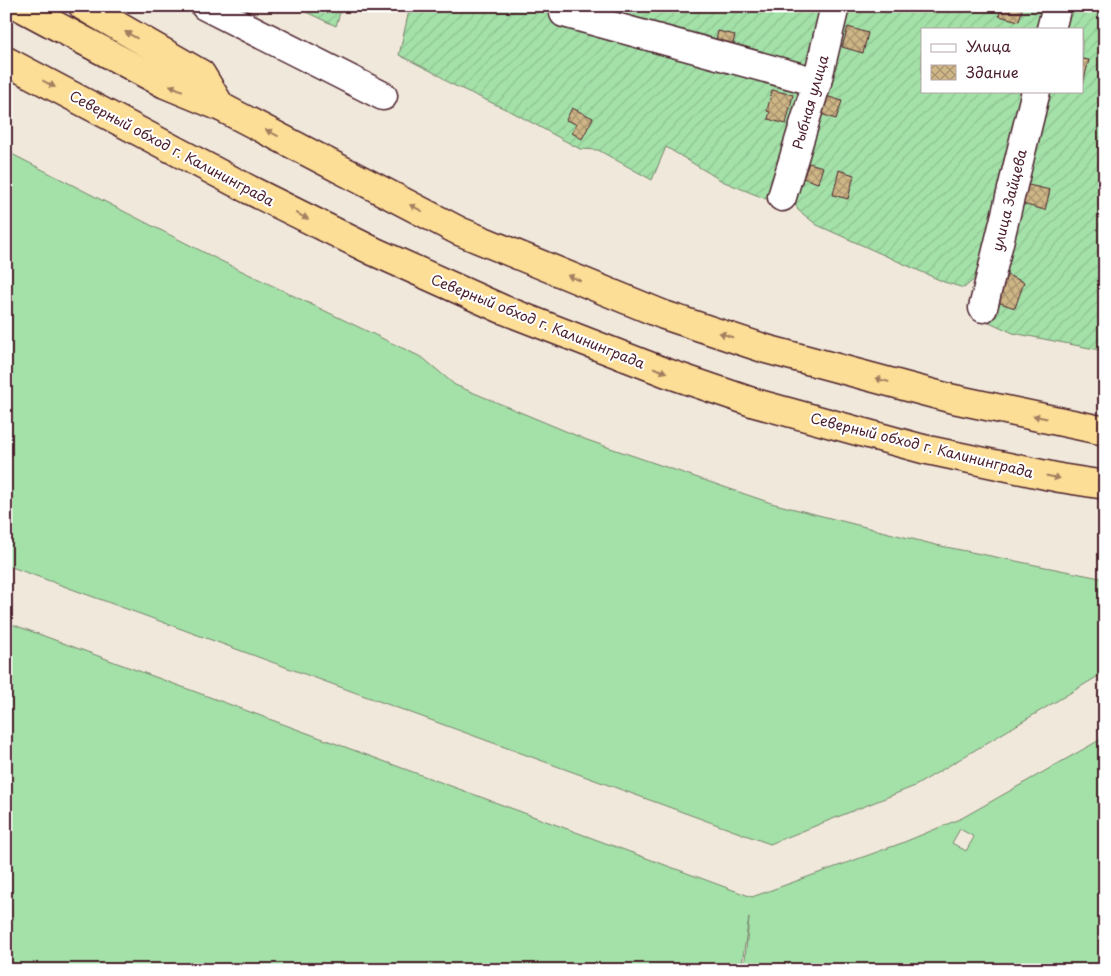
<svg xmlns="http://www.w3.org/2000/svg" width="1111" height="976" font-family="'Playpen Sans',sans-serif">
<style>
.grass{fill:#a3e1a8;stroke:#76806a;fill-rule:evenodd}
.garden{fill:url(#garden-furrows);stroke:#76806a}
.building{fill:url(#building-cross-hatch);stroke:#4a1f2b}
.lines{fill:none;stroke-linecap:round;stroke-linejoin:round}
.minor-casing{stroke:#4a1f2b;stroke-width:31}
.highway-casing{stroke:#4a1f2b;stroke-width:31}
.minor{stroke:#fff;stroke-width:28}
.highway{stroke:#fcde96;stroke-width:28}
.oneway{fill:#a37e60}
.labels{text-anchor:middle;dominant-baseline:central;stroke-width:4;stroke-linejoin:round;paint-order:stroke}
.street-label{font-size:14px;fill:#4a1f2b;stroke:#fff}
</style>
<defs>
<pattern id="garden-furrows" width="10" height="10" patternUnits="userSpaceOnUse" patternTransform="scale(1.25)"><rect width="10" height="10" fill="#a3e1a8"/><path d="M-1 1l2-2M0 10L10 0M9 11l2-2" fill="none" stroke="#8ec191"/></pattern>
<pattern id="building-cross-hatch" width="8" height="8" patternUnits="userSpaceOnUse" patternTransform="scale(1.25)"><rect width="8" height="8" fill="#ceb686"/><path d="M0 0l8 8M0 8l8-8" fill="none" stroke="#a9936e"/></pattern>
</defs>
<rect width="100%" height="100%" fill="#f0e9db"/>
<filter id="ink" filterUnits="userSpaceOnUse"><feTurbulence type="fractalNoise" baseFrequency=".02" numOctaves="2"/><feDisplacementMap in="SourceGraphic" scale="10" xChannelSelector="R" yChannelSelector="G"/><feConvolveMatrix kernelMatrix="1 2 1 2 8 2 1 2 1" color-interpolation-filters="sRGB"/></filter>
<g filter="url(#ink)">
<g class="grass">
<polygon points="6,151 217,259 423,358 455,385 587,440 771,503 936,545 1105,579 1105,672 915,786 770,844 6,565"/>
<path d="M6,622L752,897L902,843L962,818L1105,737V970H744L749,918L741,970H6ZM960,829L974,837L966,851L952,843Z"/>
</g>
<g class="garden">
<polygon points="293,6 342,6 336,26"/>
<polygon points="410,6 528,6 600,29 800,89 771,201 722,181 666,147 652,180 598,150 580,149 514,113 449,83 439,75 399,55"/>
<polygon points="567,6 829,6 810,64 805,65 743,46 703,39"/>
<polygon points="842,6 1049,6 1044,29 922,29 922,91 1028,91 977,277 964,288 944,282 817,225 798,210 794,201"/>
<polygon points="1066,6 1105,6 1105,351 1013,333 985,320 1044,91 1082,91 1082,29 1061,29"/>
</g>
<g class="building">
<polygon points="1002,6 1023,6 1019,21 999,16"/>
<polygon points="848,27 868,33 863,53 842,47"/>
<polygon points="718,31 735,35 733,44 716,40"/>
<polygon points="1082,59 1089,60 1083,83 1082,83"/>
<polygon points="772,90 793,95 786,124 768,119 770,112 767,111"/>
<polygon points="826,96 842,101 836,119 821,114"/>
<polygon points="572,108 593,118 582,139 572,133 576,124 566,120"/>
<polygon points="809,163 823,167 818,183 803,178"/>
<polygon points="839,170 854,175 848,199 833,195"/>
<polygon points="1020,183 1050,190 1045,210 1022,204"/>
<polygon points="1007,275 1024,282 1015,308 997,302"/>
</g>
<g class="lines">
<g class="minor-casing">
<g id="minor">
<polyline points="205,6 383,96"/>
<polyline points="564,13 817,82"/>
<polyline points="1051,29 1057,6"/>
<polyline points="782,197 817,82 835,6"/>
<polyline points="983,308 1036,91"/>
</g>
</g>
<g class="highway-casing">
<g id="highway">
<polyline points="19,6 165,84 221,107 459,231 664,315 766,349 949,398 1105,431"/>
<polyline points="83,6 201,74 221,107"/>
<polyline points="6,61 250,190 373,251 502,309 667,373 755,403 923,449 1060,478 1105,485"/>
</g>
</g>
<use href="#minor" class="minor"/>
<use href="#highway" class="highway"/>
</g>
<defs><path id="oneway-solid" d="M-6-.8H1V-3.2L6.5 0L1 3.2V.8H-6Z" transform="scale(1.25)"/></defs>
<g class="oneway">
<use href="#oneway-solid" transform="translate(131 35) rotate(-151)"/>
<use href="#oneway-solid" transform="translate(49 84) rotate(28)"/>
<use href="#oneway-solid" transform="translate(176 88) rotate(-157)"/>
<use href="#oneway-solid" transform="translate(272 133) rotate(-153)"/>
<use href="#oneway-solid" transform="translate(416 208) rotate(-153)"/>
<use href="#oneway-solid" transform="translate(302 216) rotate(26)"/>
<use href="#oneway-solid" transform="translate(574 278) rotate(-158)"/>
<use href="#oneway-solid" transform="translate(726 335) rotate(-161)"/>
<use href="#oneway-solid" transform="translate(660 370) rotate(21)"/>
<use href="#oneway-solid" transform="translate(882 380) rotate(-165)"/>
<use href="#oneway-solid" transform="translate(1040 417) rotate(-168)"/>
<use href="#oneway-solid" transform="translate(1053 477) rotate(12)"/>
</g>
</g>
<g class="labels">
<g class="street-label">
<text transform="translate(810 102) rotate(-74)">Рыбная улица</text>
<text transform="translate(172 148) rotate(28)">Северный обход г. Калининграда</text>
<text transform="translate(1009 200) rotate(-76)">улица Зайцева</text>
<text transform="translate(538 321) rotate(22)">Северный обход г. Калининграда</text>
<text transform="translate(922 445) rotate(14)">Северный обход г. Калининграда</text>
</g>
</g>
<rect width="1111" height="976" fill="none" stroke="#fff" stroke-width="25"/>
<rect x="12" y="12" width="1086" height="951" fill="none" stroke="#4a1f2b" stroke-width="2" filter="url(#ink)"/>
<rect x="921" y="28" width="162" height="65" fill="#ffffff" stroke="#b7a5aa"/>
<rect x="931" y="44" width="25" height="8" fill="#ffffff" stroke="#b7a5aa"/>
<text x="966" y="52" font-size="15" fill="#4a1f2b">Улица</text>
<rect x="931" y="65" width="25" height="15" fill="url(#building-cross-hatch)" stroke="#b7a5aa"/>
<text x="966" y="78" font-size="15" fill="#4a1f2b">Здание</text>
</svg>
